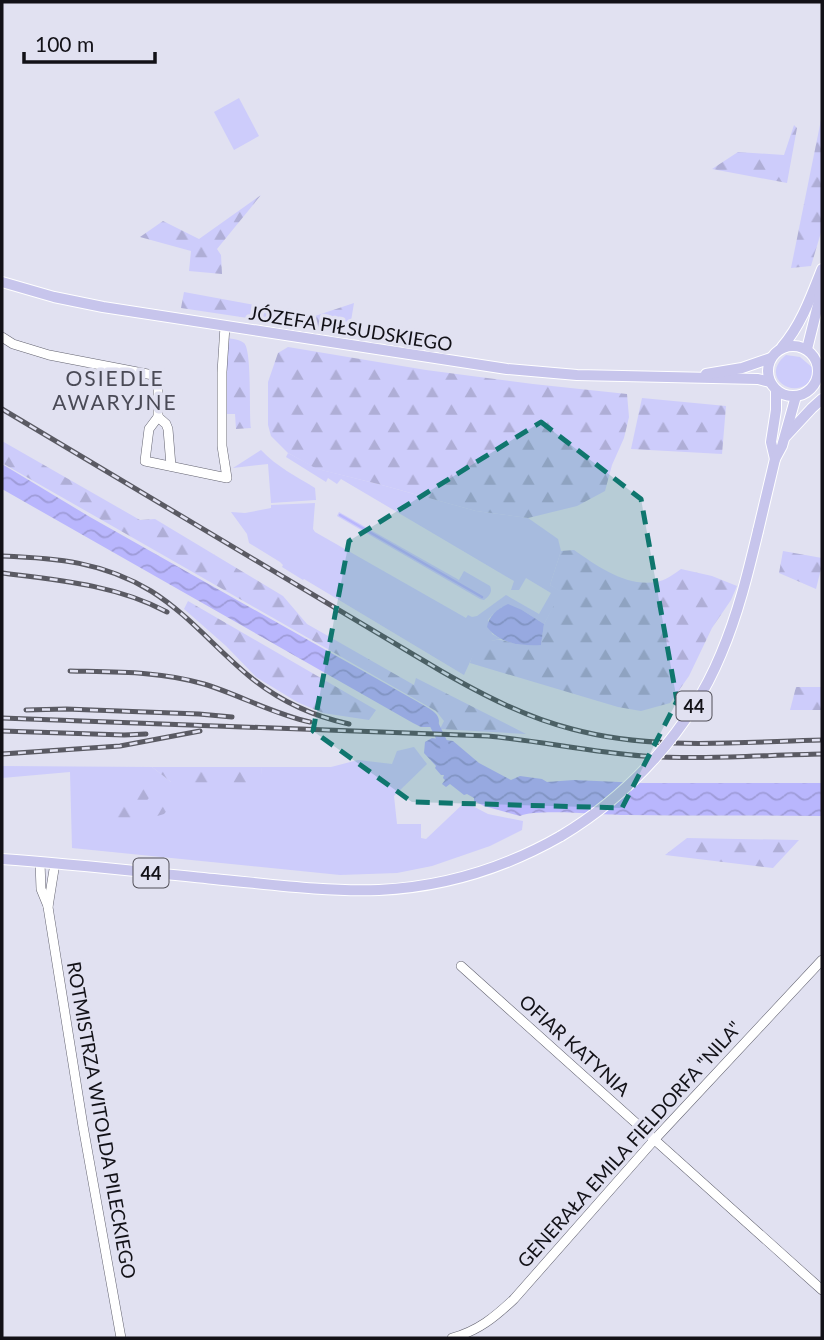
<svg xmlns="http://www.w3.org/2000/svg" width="824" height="1340" font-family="Lato,sans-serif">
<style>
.green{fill:#cdccfb}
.forest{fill:url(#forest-firs)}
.water{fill:url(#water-waves)}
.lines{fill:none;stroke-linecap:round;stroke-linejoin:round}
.stream{stroke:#b9b6fd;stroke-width:2.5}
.canal{stroke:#b9b6fd;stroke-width:9}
.minor-casing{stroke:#636370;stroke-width:10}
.major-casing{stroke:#fff;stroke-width:12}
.minor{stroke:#fff;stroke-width:9}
.major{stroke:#c7c5ec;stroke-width:10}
.rail-casing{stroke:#5a5a63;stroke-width:5}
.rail{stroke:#e1e1f1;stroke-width:2.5;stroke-dasharray:8;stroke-linecap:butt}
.major-bridge-casing{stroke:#fff;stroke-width:12;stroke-linecap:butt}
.major-bridge{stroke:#c7c5ec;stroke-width:10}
.marked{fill:#0f766e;fill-opacity:0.2;stroke:#0f766e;stroke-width:5;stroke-dasharray:14 9;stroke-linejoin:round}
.labels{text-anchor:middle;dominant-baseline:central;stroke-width:7;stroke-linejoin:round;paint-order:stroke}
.shield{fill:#e1e1f1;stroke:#504f58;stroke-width:2}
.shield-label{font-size:18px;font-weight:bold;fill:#121117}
.street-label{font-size:19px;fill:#121117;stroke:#e1e1f1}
.neighbourhood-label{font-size:21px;letter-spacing:2px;fill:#4a4a56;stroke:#e1e1f1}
</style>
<defs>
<pattern id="forest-firs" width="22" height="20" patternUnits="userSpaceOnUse" patternTransform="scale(1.75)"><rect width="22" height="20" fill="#cdccfb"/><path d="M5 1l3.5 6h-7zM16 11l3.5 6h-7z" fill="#afaed6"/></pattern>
<pattern id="water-waves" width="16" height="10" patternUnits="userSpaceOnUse" patternTransform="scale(1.75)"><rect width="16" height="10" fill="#b9b6fd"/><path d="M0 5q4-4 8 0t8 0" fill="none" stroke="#9e9bd8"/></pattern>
</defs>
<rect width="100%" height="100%" fill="#e1e1f1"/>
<g class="green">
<polygon points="239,98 259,136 234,150 214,112"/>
<path d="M786,355L800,357L813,368L814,376C798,404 757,378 786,355Z"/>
<path d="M261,450C277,467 296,476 315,488L316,500L271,503L268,464L233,468Z"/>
<path d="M288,453L318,469L378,484L476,511L528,518L558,539L561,551L550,585L562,592L544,624L522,610L502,607L492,615L488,620L492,634L501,639C475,642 474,655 464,675L304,579L303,580L282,567L283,565L280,562L249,543L247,534L231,512L245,513L271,508V505L315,503L313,529L315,532L466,618L468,615L472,617L477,616L506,595L539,614L551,593L526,578L519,590H511L514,581L341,479L337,484L328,478L326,482L286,457Z"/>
<path d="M339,512L459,580L464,571L490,586C493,592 489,596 484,600L480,599L337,516Z"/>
<polygon points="414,747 427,764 394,796 397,824 421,824 421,838 426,839 465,802 488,814 523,821 522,830 490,846 432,866 397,873 340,875 72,848 70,772 2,778 2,766 152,767 171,782 262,782 261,767 331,767 358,760 392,764 397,751"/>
</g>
<g class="forest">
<polygon points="822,115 822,229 811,266 791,268"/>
<polygon points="794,125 797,128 787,183 712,169 738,152 784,155"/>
<polygon points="261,195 217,249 221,255 222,274 189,271 191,251 140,237 163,221 199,239"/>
<polygon points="184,292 315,316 354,303 349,333 181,308"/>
<path d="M227,338C233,339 239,339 244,343C252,350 249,412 251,428L236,429L235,414H226Z"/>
<polygon points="288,347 426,370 533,384 627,394 629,417 624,438 612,465 605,491 577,506 528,518 476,511 378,484 317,469 288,453 271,436 268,425 268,382 278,353"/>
<polygon points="642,398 726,406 722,454 631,449"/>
<polygon points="2,441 140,520 155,519 283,596 307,624 414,685 416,678 526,734 440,729 444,721 436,711 2,463"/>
<path d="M574,550C597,566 626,587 656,582C665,581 674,574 681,569L712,576L737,586L731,600L712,628L689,676L670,703L641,711L618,707L470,663C474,648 483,639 499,640C505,640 511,643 517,644C524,645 533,644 541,645L544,624L561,592L550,585L561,551Z"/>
<polygon points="783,551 822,558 822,565 816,589 779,573"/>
<polygon points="188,601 376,710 369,720 323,713 297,702 256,677 226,646 184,609"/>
<polygon points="796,687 822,687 822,710 790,710"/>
<polygon points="152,767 261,767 263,782 199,792 171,782"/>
<polygon points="149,783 159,785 145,803 172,805 164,814 144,820 100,823 103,805 125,800"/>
<polygon points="687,838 799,840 773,868 665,855"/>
</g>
<g class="water">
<path d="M2,464L90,517L418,702C427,708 445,714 437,727H421L413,723L2,489Z"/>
<path d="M508,604L522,610L544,624L541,645C521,646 500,644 487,627C489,616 497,609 508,604Z"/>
<path d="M432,738L453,741L479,763L511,780L520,776L542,779L547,782L574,780L641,783H822V816C757,815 692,816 627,815C605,815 536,808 520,816L484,806L474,801V798L467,794L464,795L450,784L446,787L442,784L445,780L443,778L444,775H441L435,768L436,766L424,753L425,742Z"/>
</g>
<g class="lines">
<polyline class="stream" points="340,515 482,597"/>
<polyline class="canal" points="431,718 445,747"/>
<g class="minor-casing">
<g id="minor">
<polyline points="2,337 13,344 49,355 158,376 158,417 149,429 145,461 227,478 222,446 222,372 225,326"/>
<polyline points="158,417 166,424 168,429 171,466"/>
<polyline points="40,862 41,889 48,906"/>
<polyline points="55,863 48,907 83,1126 121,1338"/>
<polyline points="461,966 822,1290"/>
<path d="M452,1338C478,1331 495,1317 514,1299L655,1139L822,960"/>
</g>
</g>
<g class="major-casing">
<g id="major">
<polyline points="2,282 54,297 103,307 507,369 577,375 758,379 770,382"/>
<circle cx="793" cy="371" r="25"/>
<path d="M782,347C801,325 811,297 822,269"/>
<polyline points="807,349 818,305 821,284"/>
<polyline points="706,374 742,368 771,358"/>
<polyline points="786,436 812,408 822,399"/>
<polyline points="775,459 771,442 776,410 776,390"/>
<polyline points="758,531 775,459 782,446 796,396"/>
<path d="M2,859C73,864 143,872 214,879C268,884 324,892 379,890C443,887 505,868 561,836"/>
</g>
</g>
<use href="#minor" class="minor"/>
<use href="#major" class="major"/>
<g class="rail-casing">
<g id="rail">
<path d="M2,409L441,671C483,695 525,717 572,729C653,751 740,742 822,740"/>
<path d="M2,556C57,558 103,562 151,591C188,614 215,648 249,676C278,700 312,716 349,724"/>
<path d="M2,573C59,580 116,585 167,612"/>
<path d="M70,671C115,672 160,671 204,684C240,695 273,714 310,722"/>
<polyline points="26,710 66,709 199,714 232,717"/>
<path d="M2,718L488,736C540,741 591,752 643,756C703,760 763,755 822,754"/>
<polyline points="2,731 124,735 146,734"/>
<polyline points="2,754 120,746 200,731"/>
</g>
</g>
<use href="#rail" class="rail"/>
<g class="major-bridge-casing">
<path id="major-bridge" d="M561,836C631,794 690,729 721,654C738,614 748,573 758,531"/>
</g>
<use href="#major-bridge" class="major-bridge"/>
</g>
<path class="marked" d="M541,422L641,499L677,701L622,808L412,802L313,731L349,541Z"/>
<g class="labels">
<g class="shield">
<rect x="676.5" y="691.5" width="35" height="29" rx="5"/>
<rect x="133.5" y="858.5" width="35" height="29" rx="5"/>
</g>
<g class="shield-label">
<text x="694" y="706">44</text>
<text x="151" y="873">44</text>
</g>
<g class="street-label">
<text transform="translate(351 328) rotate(9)">JÓZEFA PIŁSUDSKIEGO</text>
<text transform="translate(575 1045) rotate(42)">OFIAR KATYNIA</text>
<text transform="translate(102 1120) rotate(80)">ROTMISTRZA WITOLDA PILECKIEGO</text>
<text transform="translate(629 1144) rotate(-48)">GENERAŁA EMILA FIELDORFA "NILA"</text>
</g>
<g class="neighbourhood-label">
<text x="115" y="377">OSIEDLE<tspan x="115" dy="24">AWARYJNE</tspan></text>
</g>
</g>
<rect width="824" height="1340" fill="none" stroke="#121117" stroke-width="7"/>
<path d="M24 52v10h131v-10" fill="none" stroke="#121117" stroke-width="3.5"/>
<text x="35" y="52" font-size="21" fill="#121117" stroke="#e1e1f1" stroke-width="5" paint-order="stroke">100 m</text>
</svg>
